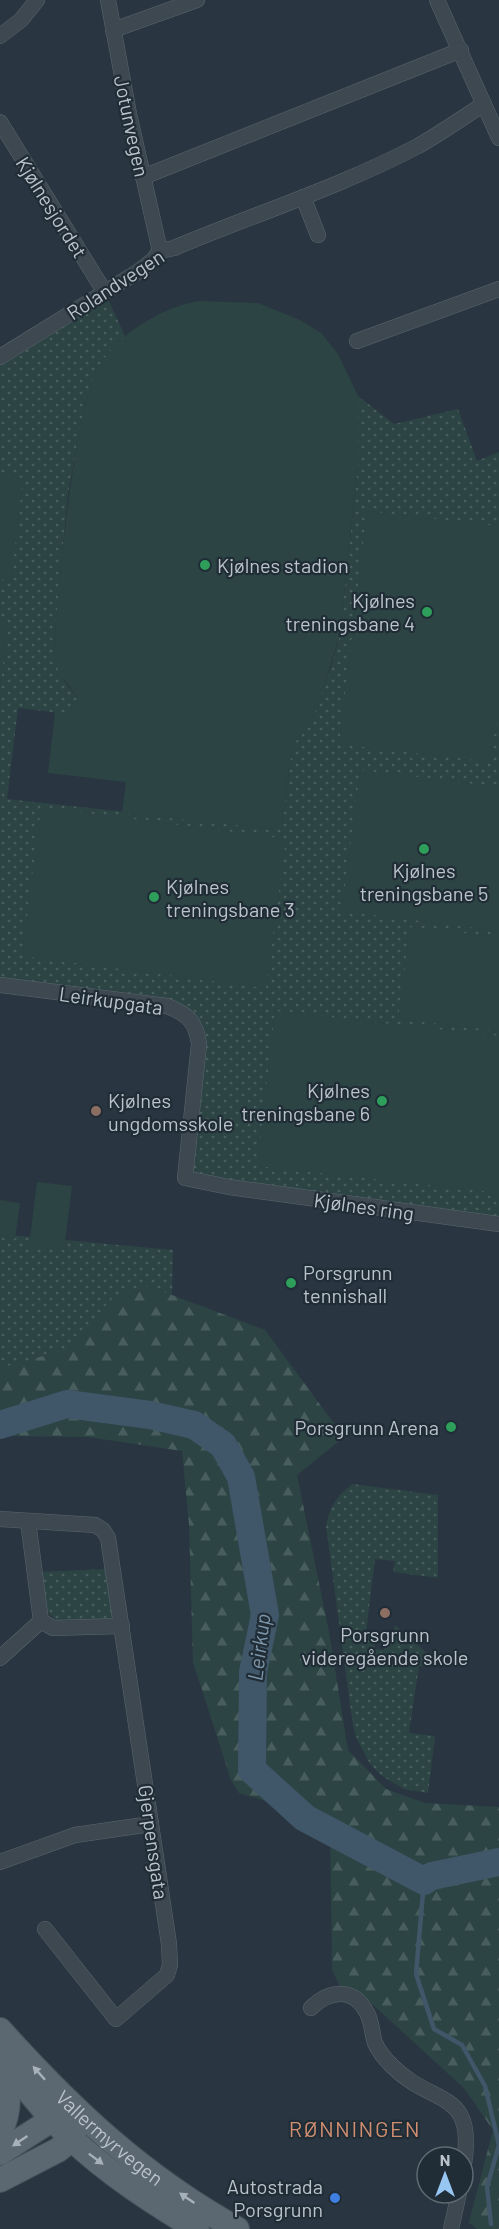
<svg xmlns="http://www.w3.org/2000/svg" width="499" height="2229" font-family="Barlow,sans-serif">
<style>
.green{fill:url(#green-dots)}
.forest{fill:url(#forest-firs)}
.pitch{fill:#2c4443}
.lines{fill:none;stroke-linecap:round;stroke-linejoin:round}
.stream{stroke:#405669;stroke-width:4.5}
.river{stroke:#405669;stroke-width:28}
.minor-casing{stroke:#5b666e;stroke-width:16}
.primary-casing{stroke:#46515a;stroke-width:26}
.minor{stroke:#3d4851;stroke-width:15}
.primary{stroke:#5b6771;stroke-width:24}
.oneway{fill:#a7b1b9}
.leisure-dot{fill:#2e9e5b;stroke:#212d36;stroke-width:2}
.education-dot{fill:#8d6e63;stroke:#212d36;stroke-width:2}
.shop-dot{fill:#3f7fe0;stroke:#212d36;stroke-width:2}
.labels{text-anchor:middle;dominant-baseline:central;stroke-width:4.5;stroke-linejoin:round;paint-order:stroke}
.street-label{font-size:20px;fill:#bac3cb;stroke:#212d36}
.poi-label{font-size:20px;fill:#bac3cb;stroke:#212d36;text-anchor:start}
.water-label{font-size:21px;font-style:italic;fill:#7c96ab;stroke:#212d36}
.quarter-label{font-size:22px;letter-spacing:1.5px;fill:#d08e70;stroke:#212d36}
</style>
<defs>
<pattern id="green-dots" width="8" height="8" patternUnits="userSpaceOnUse" patternTransform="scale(1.5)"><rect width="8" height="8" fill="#2c4443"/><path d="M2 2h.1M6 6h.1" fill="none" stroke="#485d5d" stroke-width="1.8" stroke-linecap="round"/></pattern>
<pattern id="forest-firs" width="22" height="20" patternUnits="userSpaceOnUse" patternTransform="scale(1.5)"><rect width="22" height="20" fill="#2c4443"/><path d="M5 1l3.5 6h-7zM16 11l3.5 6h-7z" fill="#485d5d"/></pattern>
</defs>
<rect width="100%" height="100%" fill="#293641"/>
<g class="green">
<polygon points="104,291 126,338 102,363 86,399 68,493 54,646 65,682 78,699 68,714 18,708 7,799 282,829 292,746 309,725 331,667 340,635 358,463 358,396 394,424 458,409 477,461 499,452 499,1224 185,1178 199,1044 183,1012 0,985 0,357"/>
<polygon points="0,1234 173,1250 172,1294 159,1297 112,1372 0,1374"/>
<path d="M353,1484L438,1495V1578L393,1572L395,1561L375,1559L366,1632L376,1634L374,1649L384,1650L386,1639H393L395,1625L429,1655L427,1667L419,1666L409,1733L435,1736L428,1793L404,1789L382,1776L370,1764L357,1739L353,1726L326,1526C331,1505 336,1496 353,1484Z"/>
<polygon points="107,1569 113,1614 110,1620 56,1620 47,1612 40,1572"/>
</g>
<polygon class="forest" points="148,1286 265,1330 344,1437 297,1475 329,1632 348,1750 386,1789 425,1803 499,1807 499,2229 477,2229 469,2222 493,2130 464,2088 371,2003 344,1994 332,1970 330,1820 239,1793 231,1780 193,1662 189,1524 182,1451 88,1437 0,1436 0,1368 68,1349 114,1296"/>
<g class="pitch">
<path d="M199,301L258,303L300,320L321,333L338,354L358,396V463L340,635L317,708L309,725L292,746L282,830L122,813L126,782L48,773L55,712L68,714L78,699L57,668L54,646C60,579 65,512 77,446C82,418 86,388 101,363C121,332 163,307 199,301Z"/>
<polygon points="0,475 23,478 11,581 0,579"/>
<polygon points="367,511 499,526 499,697 491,762 339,744"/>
<polygon points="0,622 8,623 0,687"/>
<polygon points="360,770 499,787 499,931 342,911"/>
<polygon points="41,807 286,839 266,988 22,956"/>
<polygon points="410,927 499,937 499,1031 398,1019"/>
<polygon points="275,1011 499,1036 499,1193 257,1166"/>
<polygon points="37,1182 72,1186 64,1250 29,1246"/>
<polygon points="0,1200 20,1203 15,1239 0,1237"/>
</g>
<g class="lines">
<polyline class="stream" points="424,1881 416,1974 434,2029 462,2045 485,2086 499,2145 487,2187 491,2224"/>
<polyline class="river" points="0,1425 67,1404 150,1415 194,1425 223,1445 241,1477 265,1615 253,1672 252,1770 305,1818 424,1881 432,1876 499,1862"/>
<g class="minor-casing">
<g id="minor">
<polyline points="108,0 129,114 160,251"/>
<polyline points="437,0 499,138"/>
<polyline points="113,30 197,0"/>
<polyline points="0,36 21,20 37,0"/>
<polyline points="0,122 104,291"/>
<polyline points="143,177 461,50"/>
<polyline points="303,197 318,235"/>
<polyline points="357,341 499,289"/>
<path d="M0,357L139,271L153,260L160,251L174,248C255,214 340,187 418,146C441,133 462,118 484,104"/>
<path d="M0,985L167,1006C188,1014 196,1022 199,1044L185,1178L229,1187L499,1224"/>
<polyline points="0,1519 95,1525 103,1530 108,1538 169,1944 170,1965 167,1975 116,2019 45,1929"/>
<polyline points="41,1621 53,1628 122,1626"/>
<polyline points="0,1658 41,1621 28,1521"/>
<polyline points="0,1862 75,1835 151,1824"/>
<path d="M311,2008C329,1990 354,1987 367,2013C372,2022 372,2034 375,2043C379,2052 385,2059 392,2066C434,2108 478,2087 463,2170"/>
<polyline points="451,2229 459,2193"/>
</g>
</g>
<g class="primary-casing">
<g id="primary">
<path id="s1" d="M0,2030C72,2110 142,2176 237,2229"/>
<path d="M0,2054C22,2083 44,2112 71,2138C107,2173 154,2203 197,2229"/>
<path d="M0,2069C11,2089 10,2112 0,2132"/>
<polyline points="0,2153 53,2119 68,2117"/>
<polyline points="0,2180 58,2150 72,2139 77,2123"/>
</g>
</g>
<use href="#minor" class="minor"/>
<use href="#primary" class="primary"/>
</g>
<defs><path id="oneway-solid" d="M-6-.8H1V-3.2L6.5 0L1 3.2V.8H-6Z" transform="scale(1.5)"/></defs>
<g class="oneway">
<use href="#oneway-solid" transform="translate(39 2073) rotate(-132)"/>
<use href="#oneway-solid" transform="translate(20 2141) rotate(146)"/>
<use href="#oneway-solid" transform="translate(96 2159) rotate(37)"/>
<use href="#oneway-solid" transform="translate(187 2198) rotate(-146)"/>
</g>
<g class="leisure-dot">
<circle cx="205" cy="565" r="6"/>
<circle cx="427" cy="612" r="6"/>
<circle cx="424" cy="849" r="6"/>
<circle cx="154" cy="897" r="6"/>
<circle cx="382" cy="1101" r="6"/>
<circle cx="291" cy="1283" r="6"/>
<circle cx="451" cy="1427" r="6"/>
</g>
<g class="education-dot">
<circle cx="96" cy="1111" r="6"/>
<circle cx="385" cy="1613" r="6"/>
</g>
<circle class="shop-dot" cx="335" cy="2198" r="6"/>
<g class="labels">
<g class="street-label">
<text transform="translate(132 126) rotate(78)">Jotunvegen</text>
<text transform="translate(52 207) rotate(58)">Kjølnesjordet</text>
<text transform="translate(115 284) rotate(-33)">Rolandvegen</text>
<text transform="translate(111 1000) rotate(8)">Leirkupgata</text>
<text transform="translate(364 1206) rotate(8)">Kjølnes ring</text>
<text transform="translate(154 1842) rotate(82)">Gjerpensgata</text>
<text stroke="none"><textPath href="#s1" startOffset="154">Vallermyrvegen</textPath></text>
</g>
<g class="poi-label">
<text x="217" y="565">Kjølnes stadion</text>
<text x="415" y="600" text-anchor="end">Kjølnes<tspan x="415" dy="23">treningsbane 4</tspan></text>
<text x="424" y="870" text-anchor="middle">Kjølnes<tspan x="424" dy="23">treningsbane 5</tspan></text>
<text x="166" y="886">Kjølnes<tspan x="166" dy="23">treningsbane 3</tspan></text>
<text x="370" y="1090" text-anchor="end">Kjølnes<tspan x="370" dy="23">treningsbane 6</tspan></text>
<text x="108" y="1100">Kjølnes<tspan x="108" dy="23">ungdomsskole</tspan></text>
<text x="303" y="1272">Porsgrunn<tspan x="303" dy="23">tennishall</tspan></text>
<text x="439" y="1427" text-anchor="end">Porsgrunn Arena</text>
<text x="385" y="1634" text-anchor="middle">Porsgrunn<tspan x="385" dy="23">videregående skole</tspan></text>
<text x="323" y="2186" text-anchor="end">Autostrada<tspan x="323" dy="23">Porsgrunn</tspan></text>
</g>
<g class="water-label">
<text transform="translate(258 1647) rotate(-83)">Leirkup</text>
</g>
<g class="quarter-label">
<text x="355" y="2128">RØNNINGEN</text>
</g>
</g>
<g transform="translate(445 2175)"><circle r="28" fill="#212d36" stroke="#5e6972" stroke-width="1.5"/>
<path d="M0-4.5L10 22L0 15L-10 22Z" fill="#98c6f2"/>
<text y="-9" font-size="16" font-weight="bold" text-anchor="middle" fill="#bac3cb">N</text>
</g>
</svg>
